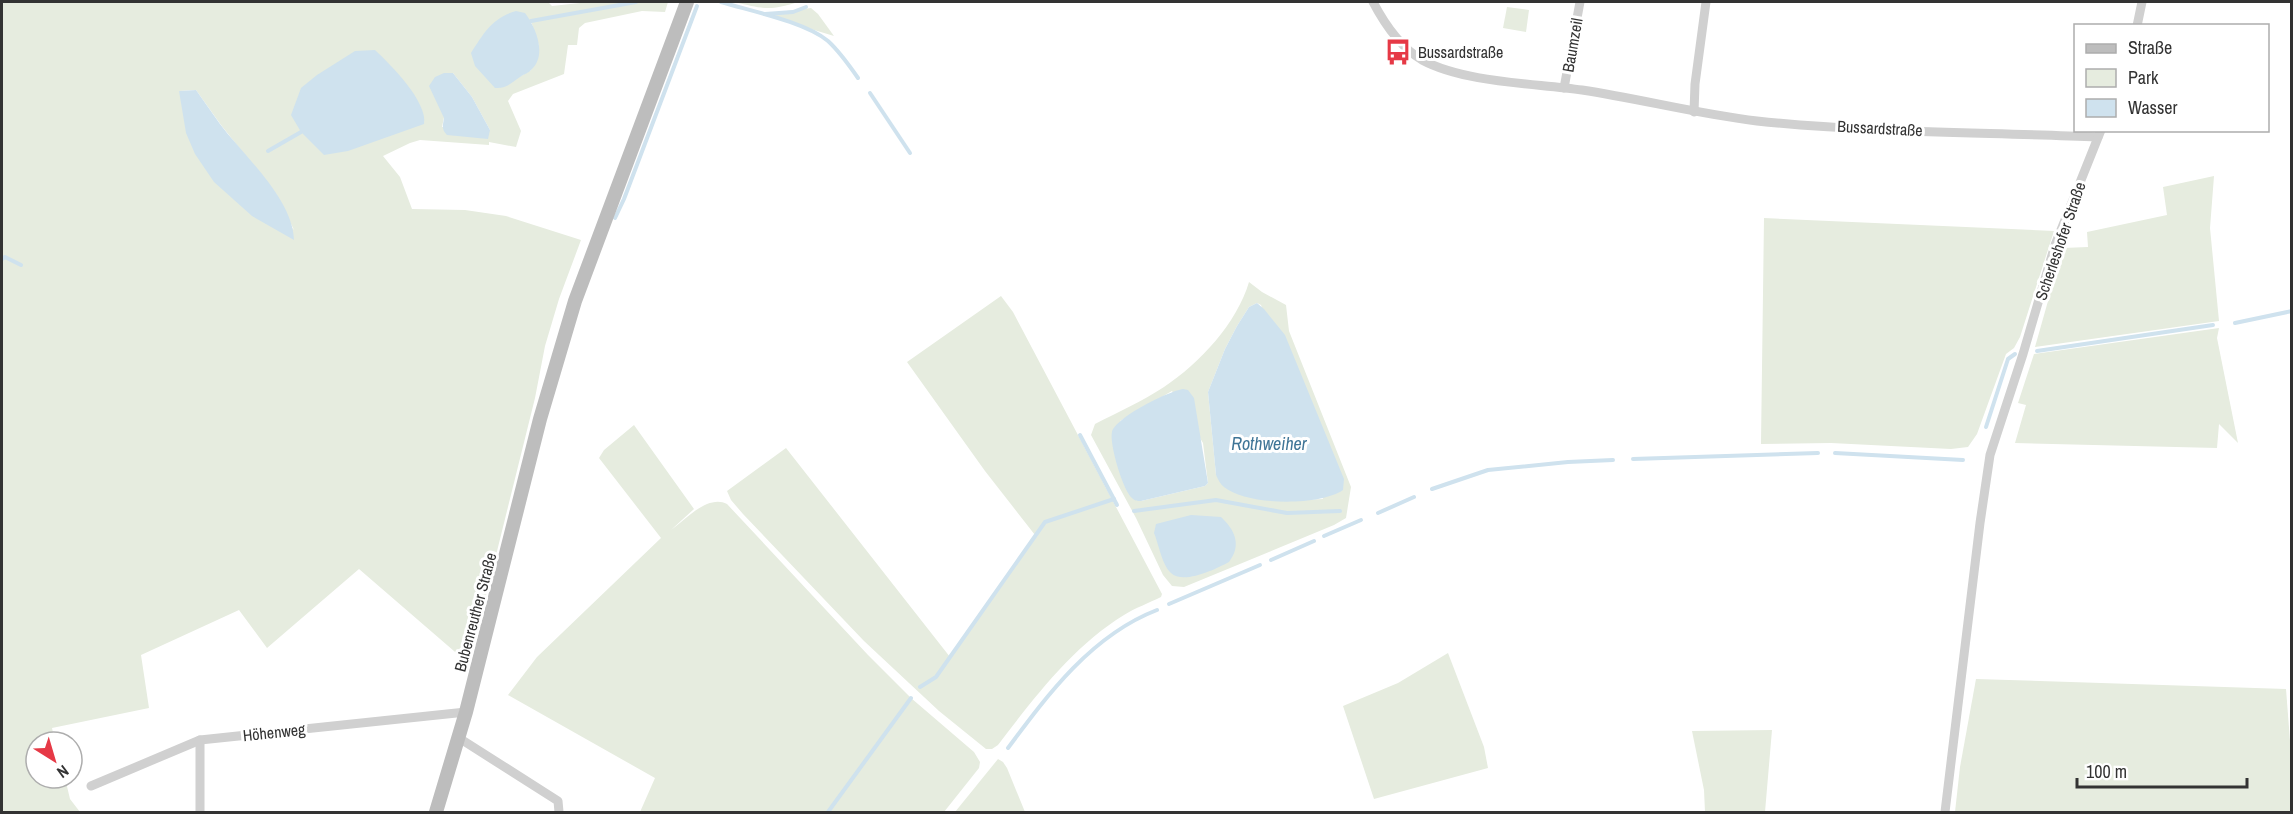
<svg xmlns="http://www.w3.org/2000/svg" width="2293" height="814" font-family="'Archivo Narrow',sans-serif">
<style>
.green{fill:#e6ecdf;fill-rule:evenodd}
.water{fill:#cfe2ee}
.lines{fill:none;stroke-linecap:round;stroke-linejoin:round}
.stream{stroke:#cfe2ee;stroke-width:4}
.street{stroke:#d0d0d0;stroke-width:9}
.secondary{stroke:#bdbdbd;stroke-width:14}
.labels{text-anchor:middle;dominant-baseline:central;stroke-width:6;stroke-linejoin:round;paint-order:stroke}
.street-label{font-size:16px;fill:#333;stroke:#fff}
.poi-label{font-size:16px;fill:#333;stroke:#fff;text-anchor:start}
.water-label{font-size:18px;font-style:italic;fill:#3f7597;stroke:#fff}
</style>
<rect width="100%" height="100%" fill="#fff"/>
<g class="green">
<path d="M2,2H548L552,6L589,2H668L665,12L642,11L585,23L579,28L577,45H568L564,74L513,94L508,101L521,131L516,147L489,142V145L420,140L410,143L383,156L400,177L412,209L465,210L506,216L581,240L559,299L545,346L535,398L469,664L359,569L267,648L239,610L141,655L149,708L52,728L55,742H36V778H65L70,799L80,812H2ZM531,21L539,46L531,70L521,76ZM453,73L472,97L490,130L442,127ZM196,90L221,125L276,194L294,230L179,91Z"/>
<path d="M735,2H798C770,11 763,9 735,2Z"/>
<polygon points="1507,7 1529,10 1526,32 1503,28"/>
<polygon points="811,8 818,14 834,36 761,14"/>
<polygon points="2214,176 2210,228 2219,321 2035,347 2063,248 2088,247 2087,232 2167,215 2163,187"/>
<polygon points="1764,218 2054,231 2020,337 2014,348 2006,354 1977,434 1968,447 1951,449 1831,443 1761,444"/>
<path d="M1249,282L1262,292L1286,305L1289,331L1351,487L1346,518L1334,525L1184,587L1172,586L1163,575L1136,518L1091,435L1095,424C1118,412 1143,401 1164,387C1200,363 1237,323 1249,282ZM1257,303L1261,305L1323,499L1278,501L1216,475L1208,392L1225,349L1237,326L1249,307ZM1172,391L1203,443L1208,483L1205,486L1141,501L1120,421Z"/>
<path d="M1001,296L1013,312L1162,594L1161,597C1149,603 1135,608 1124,615C1073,646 1034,698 998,745L992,749H986L939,711L864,641L743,514L731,500L727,491L786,448L950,657L1035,535L985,471L907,362Z"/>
<polygon points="2219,328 2217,338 2238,443 2219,424 2217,448 2015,443 2026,405 2018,403 2034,354"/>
<path d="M634,425L694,509L671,530C685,520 708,494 727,504L868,655L911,698L974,752L980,762L979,768L944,812H640L655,778L508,695L537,657L661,538L599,458L604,450Z"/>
<polygon points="1448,653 1484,747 1488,768 1374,799 1343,706 1398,683"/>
<polygon points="1976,679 2286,689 2291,754 2291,812 1955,812 1960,767"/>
<polygon points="1772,730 1765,812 1705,812 1704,790 1692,731"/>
<polygon points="998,759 1003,762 1007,768 1025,812 955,812"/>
</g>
<g class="water">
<path d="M516,11L525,13C536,28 547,54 532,69C529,73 524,74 520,77C511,83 506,89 495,88L475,66L471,53C484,33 492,18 516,11Z"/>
<path d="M375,50C390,64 428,102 424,124L348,151L324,155L301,132L291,115L301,88L317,75L355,51Z"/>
<path d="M444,73H453L472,97L490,130L488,139L447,135C441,129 443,125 444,118L429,86L435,77Z"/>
<path d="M196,90C204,101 212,113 220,124C244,156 293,199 294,240L252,216L214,182L195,154L186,133L179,91Z"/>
<path d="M1257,303L1264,309L1285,335L1344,479L1343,490C1320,506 1247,506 1224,487C1220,484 1218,479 1216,475L1208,392L1225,349L1237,326L1249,307Z"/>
<path d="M1183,389L1188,390L1194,398L1208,483L1205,486L1141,501C1137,501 1135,501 1132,498C1123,491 1109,443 1112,432C1116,417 1169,391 1183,389Z"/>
<path d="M1191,515L1221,517C1235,530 1242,545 1229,562C1216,569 1183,585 1171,573C1162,565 1159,545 1154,533L1156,524Z"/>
</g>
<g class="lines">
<g class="stream">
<path d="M721,2C751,11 805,22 828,41C840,52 849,65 858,78"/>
<polyline points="765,14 793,12 806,7"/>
<polyline points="531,21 636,2"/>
<polyline points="870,93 910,153"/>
<polyline points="268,151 301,132"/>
<polyline points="615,218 624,199 697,6"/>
<polyline points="2,259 5,257 21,265"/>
<polyline points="2235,323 2292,311"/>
<polyline points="2037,351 2213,325"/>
<polyline points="1986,427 2008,359 2015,354"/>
<polyline points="1080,435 1117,505"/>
<polyline points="1835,453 1963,460"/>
<polyline points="1633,459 1818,453"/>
<polyline points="1432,489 1488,470 1568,462 1613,460"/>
<polyline points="1134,511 1216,500 1287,513 1340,511"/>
<polyline points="1378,513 1414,497"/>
<polyline points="1324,536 1361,520"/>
<polyline points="1271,560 1314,541"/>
<polyline points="1169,604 1260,565"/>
<polyline points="920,687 936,677 1045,522 1114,499"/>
<path d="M1008,748C1048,694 1092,635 1157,610"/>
<polyline points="828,812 911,698"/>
</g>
<g class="street">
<path d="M1373,2C1384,23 1400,47 1422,60C1465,83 1534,83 1582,90C1641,99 1698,114 1757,121C1870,133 1985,132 2098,137"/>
<polyline points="2137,26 2142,2"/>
<polyline points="1564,88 1580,2"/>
<polyline points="1694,112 1695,84 1706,2"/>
<polyline points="459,738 558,801 559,812"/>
<polyline points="91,786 200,740 466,712"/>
<polyline points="200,812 200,740"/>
<polyline points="1945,812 1980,523 1990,455 2023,354 2055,245 2101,130"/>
</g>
<polyline class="secondary" points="436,812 466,712 540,419 575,301 687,2"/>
</g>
<defs>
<g id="bus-bare" transform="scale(2.07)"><path d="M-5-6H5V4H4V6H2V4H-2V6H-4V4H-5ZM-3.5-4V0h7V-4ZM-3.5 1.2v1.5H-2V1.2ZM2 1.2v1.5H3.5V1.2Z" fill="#e63946" stroke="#fff" stroke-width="2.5" paint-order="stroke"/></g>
</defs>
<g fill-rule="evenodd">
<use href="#bus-bare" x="1398" y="52"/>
</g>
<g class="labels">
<g class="street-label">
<text transform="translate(1572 45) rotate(-80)">Baumzeil</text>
<text transform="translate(1880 128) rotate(3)">Bussardstraße</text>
<text transform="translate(2060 241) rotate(-71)">Scherleshofer Straße</text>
<text transform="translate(475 612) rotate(-75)">Bubenreuther Straße</text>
<text transform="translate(274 732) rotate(-6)">Höhenweg</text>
</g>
<g class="poi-label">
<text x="1418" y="52">Bussardstraße</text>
</g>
<g class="water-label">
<text x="1269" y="443">Rothweiher</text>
</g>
</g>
<rect width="2293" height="814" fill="none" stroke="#333333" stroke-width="6"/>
<rect x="2074" y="24" width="195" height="108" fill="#ffffff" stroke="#adadad" stroke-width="1.5"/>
<rect x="2086" y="44" width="30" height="9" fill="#bdbdbd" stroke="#adadad" stroke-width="1.5"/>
<text x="2128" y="54" font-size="18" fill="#333333">Straße</text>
<rect x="2086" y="69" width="30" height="18" fill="#e6ecdf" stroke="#adadad" stroke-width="1.5"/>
<text x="2128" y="84" font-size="18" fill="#333333">Park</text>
<rect x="2086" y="99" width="30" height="18" fill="#cfe2ee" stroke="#adadad" stroke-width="1.5"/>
<text x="2128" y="114" font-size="18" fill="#333333">Wasser</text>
<g transform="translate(54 760) rotate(143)"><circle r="28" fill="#ffffff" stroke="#adadad" stroke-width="1.5"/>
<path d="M0-4.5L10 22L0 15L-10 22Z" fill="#e63946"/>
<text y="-9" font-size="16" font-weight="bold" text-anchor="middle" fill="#333333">N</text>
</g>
<path d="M2077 778v9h170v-9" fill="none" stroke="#333333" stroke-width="3"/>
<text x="2086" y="778" font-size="18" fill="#333333" stroke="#ffffff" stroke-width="4.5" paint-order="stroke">100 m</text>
</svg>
